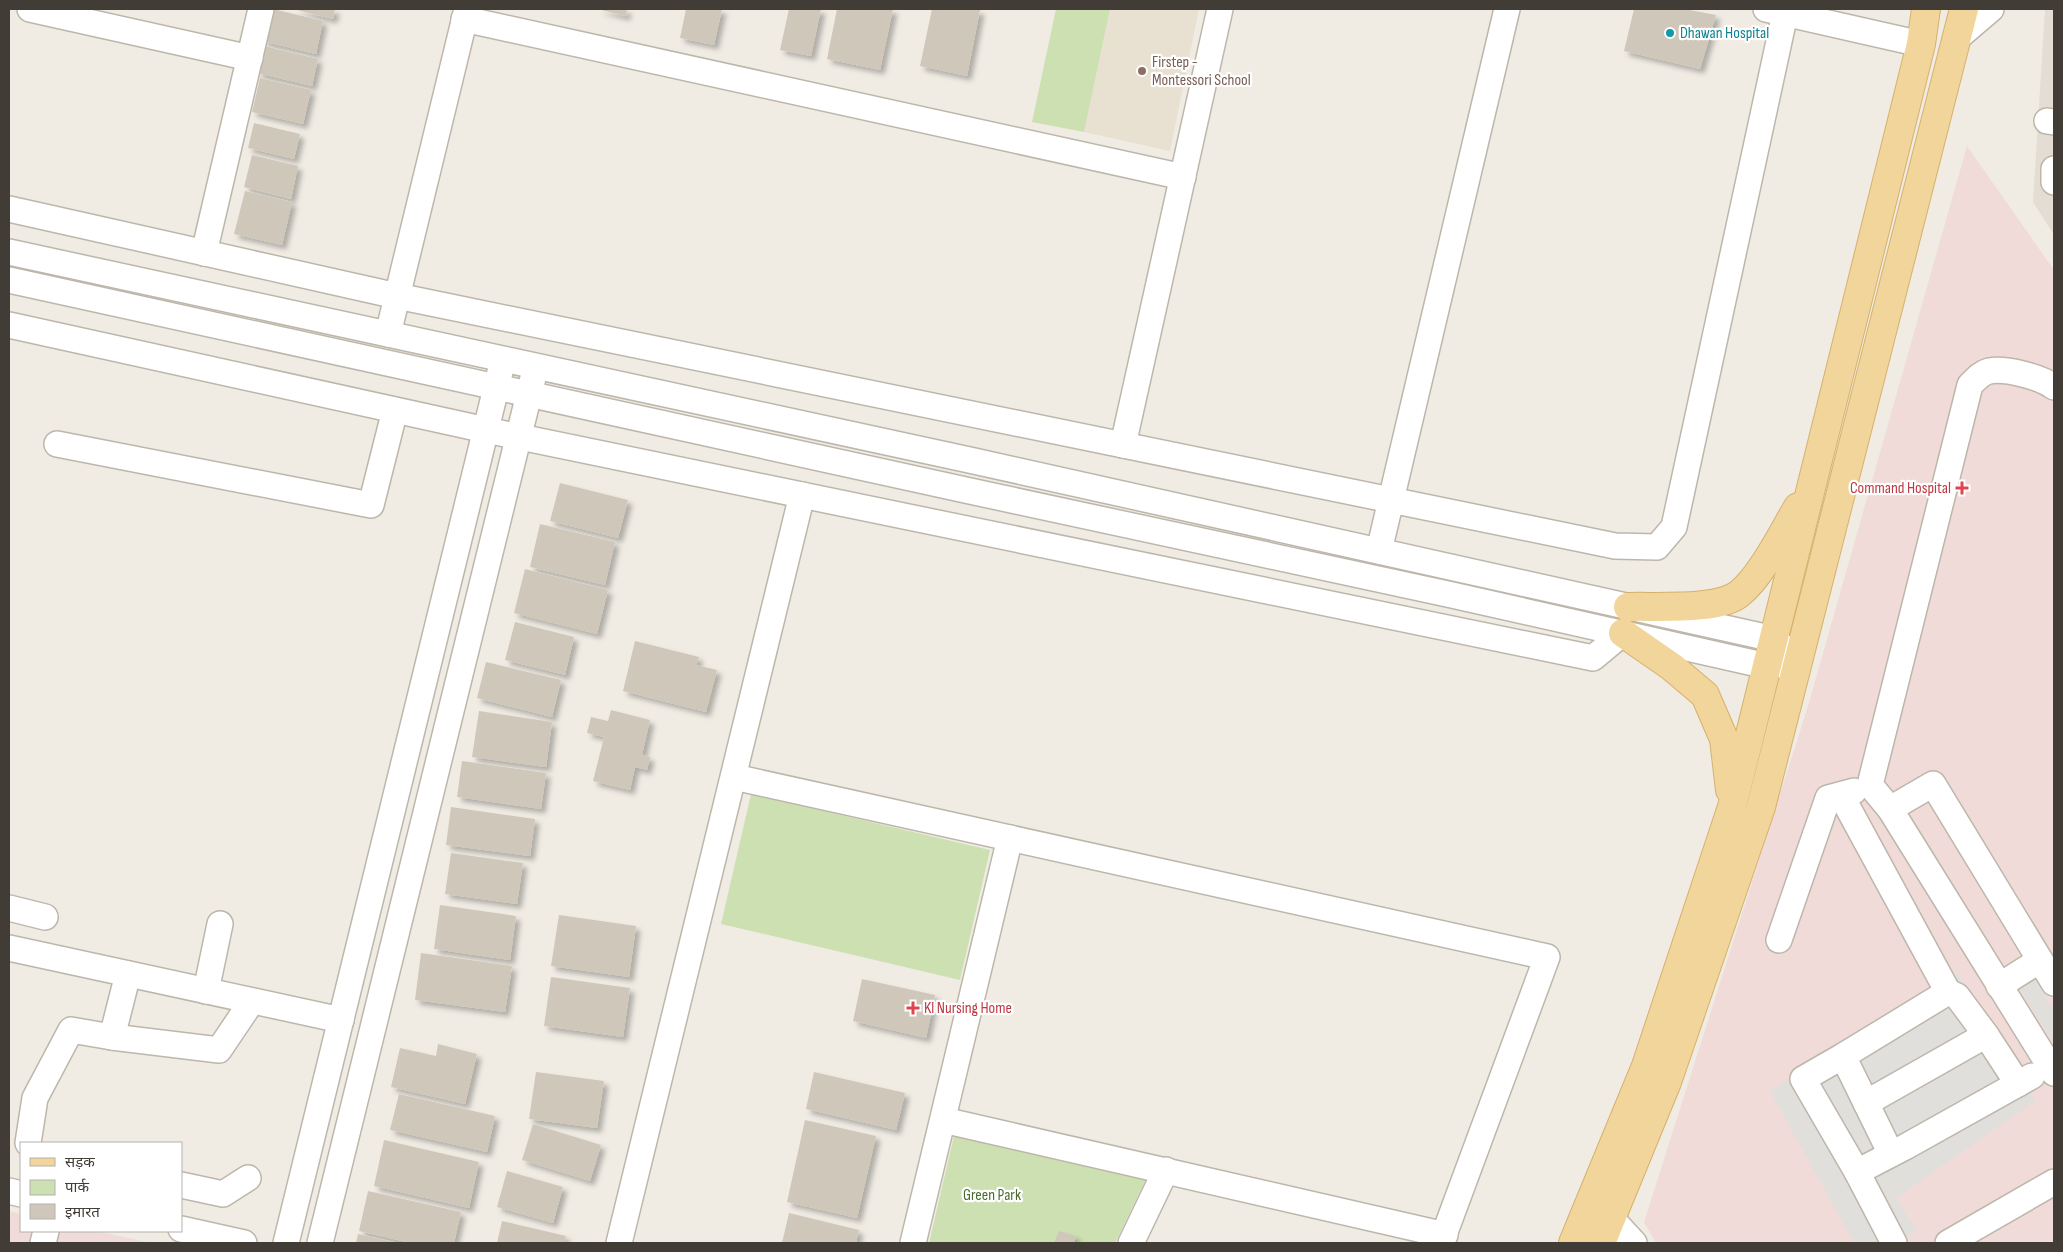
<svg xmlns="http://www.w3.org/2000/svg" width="2063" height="1252" font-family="'Sofia Sans Condensed','Noto Sans Devanagari',sans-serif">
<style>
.residential{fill:#e3ddd3}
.education{fill:#e8e0d0}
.medical{fill:#f0dbd9}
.green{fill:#cde0b1}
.parking{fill:#e1dfdc}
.building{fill:#d0c7bb;filter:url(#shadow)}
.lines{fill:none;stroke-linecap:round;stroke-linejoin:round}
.minor-casing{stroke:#bdb6ab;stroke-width:28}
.major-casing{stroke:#d5b16d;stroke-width:30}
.minor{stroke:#fff;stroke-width:25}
.major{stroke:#f2d59b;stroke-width:28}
.culture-dot{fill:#0f9aa8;stroke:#fff;stroke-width:2}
.education-dot{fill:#8d6e63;stroke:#fff;stroke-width:2}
.health-dot{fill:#e0444e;stroke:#fff;stroke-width:2}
.labels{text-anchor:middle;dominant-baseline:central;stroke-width:4.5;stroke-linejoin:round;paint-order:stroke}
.culture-label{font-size:16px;fill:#0d838f;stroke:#fff;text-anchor:start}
.education-label{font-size:16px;fill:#785e54;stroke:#fff;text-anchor:start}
.health-label{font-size:16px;fill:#be3a42;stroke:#fff;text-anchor:end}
.park-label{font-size:16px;fill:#496c2f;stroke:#fff}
</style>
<defs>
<filter id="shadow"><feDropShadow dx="4.5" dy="4.5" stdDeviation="2.5" flood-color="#0004"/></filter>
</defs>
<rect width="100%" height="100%" fill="#f0ece4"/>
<polygon class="residential" points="2045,9 2054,9 2054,235 2033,202"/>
<polygon class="education" points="1110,9 1199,9 1170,151 1084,132"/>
<g class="medical">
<polygon points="1967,146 2054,270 2054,1243 1656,1243 1644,1222 1808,706"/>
<polygon points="9,1211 21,1214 21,1231 96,1231 152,1243 9,1243"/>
</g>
<g class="green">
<polygon points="1056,9 1110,9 1084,132 1032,122"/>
<polygon points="751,794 990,850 960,980 721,924"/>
<polygon points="954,1136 1146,1179 1115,1243 929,1243"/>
</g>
<g class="parking">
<polygon points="1957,973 2035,1101 1896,1198 1917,1231 1894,1243 1854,1243 1770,1091"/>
<polygon points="2035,978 2054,1012 2054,1044 2020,989"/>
</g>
<g class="building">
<polygon points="273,9 323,21 316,54 262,41"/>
<polygon points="293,9 335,9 333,19"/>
<polygon points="597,9 627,9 626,16"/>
<polygon points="686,9 722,9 714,45 680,38"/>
<polygon points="789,9 821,9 811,56 780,50"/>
<polygon points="837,9 893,9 880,70 827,59"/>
<polygon points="932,9 980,10 967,76 920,66"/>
<polygon points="1634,9 1684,9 1716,15 1700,69 1624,51"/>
<polygon points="264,46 318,59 312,86 257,73"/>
<polygon points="260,78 311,90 303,124 252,112"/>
<polygon points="254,123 300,134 294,159 248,148"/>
<polygon points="252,155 298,166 291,199 244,187"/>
<polygon points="245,191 292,202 282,245 234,234"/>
<polygon points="560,483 628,500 618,538 550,521"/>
<polygon points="540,524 615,542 605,585 530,567"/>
<polygon points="525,569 608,590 597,634 514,613"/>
<polygon points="515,622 574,637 565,675 505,660"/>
<polygon points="635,641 699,657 696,665 717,670 706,712 623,691"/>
<polygon points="486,662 561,680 552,717 477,698"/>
<polygon points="611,710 650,720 642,755 650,757 647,770 635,767 630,790 593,781 604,737 587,733 591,717 608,721"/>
<polygon points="479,711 552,722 546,767 472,757"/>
<polygon points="462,761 546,773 541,809 457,797"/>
<polygon points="451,807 535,819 530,856 446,845"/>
<polygon points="451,853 523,863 517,904 445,894"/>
<polygon points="440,905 516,916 510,960 434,949"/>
<polygon points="559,915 636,926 629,977 551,966"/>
<polygon points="421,953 512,966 505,1012 415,1000"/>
<polygon points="551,977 630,988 623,1037 544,1026"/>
<polygon points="862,979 935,995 926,1038 853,1021"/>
<polygon points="438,1044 477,1054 465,1104 391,1087 400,1048 436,1056"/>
<polygon points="536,1072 604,1081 597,1128 529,1119"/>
<polygon points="814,1072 905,1093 896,1130 806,1109"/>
<polygon points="399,1094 495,1116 487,1152 390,1130"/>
<polygon points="805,1120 876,1136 857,1218 787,1202"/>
<polygon points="533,1124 601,1145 590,1181 522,1160"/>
<polygon points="384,1140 479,1162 469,1208 374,1186"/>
<polygon points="507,1171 563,1187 553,1223 497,1207"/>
<polygon points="368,1191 461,1212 454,1243 411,1243 359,1231"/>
<polygon points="789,1213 859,1230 856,1243 782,1243"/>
<polygon points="502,1221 566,1236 564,1243 497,1243"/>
<polygon points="1059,1231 1076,1236 1074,1243 1054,1243"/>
<polygon points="358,1234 393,1242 393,1243 356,1243"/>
</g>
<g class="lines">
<g class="minor-casing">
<g id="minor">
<polyline points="30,9 250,58"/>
<polyline points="1766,9 1921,44"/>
<polyline points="464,19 1183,177"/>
<polyline points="1957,38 1991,9"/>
<polyline points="2047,121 2054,122"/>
<polyline points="2054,169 2054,182"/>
<polyline points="9,209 397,296 1615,546 1657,547 1674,527 1786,9"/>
<polyline points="9,252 974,461 1774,639 1789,653"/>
<polyline points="204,253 261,9"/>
<polyline points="9,280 970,491 1452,595 1767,666 1787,664"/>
<polyline points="9,325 486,430 1593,658 1623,633"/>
<polyline points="388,334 467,9"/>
<path d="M2054,387C2041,377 2006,368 1989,371C1981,373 1976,379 1970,385L1870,785L1890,809L2054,1073"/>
<polyline points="57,444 371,505 395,410"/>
<polyline points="1123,445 1220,9"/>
<polyline points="1379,551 1507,9"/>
<polyline points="734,777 1547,957 1441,1243"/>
<polyline points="1841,795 1948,992 1843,1056 1866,1103"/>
<polyline points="1890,809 1933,784 2054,983"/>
<polyline points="9,908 45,917"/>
<polyline points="1779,940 1828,798 1854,791"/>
<polyline points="9,948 341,1020"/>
<polyline points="1999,986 2040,960"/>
<polyline points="206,991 220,924"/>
<polyline points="1948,992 1957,996 1986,1035"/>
<polyline points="112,1037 128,974"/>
<polyline points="1843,1056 1803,1079 1857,1172 1894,1243"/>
<polyline points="943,1120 1445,1235"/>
<polyline points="28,1143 35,1098 71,1030 112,1037 219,1050 252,1001"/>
<polyline points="1891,1154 1866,1103 1986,1035 2018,1084"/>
<polyline points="1857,1172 1905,1147 2032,1076"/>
<polyline points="181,1185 223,1194 248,1178"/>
<polyline points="9,1191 21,1194"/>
<polyline points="1611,1218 1634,1243"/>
<polyline points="181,1229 244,1243"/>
<polyline points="43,1243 46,1231"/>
<polyline points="286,1243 500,372"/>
<polyline points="320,1243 533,378"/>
<polyline points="619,1243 802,495"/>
<polyline points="913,1243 1010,838"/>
<polyline points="1131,1243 1166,1170"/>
<polyline points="1948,1243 2054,1182"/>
</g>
</g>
<g class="major-casing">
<g id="major">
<path d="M1628,607C1655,606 1720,611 1740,593C1762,575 1783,532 1798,507"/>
<polyline points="1623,633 1672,667 1705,695 1724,739 1730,790"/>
<polyline points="1573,1243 1646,1066 1732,807 1921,44 1926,9"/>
<polyline points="1601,1243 1667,1082 1761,807 1964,9"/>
</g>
</g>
<use href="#minor" class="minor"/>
<use href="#major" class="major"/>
</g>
<circle class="culture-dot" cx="1670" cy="33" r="5"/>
<circle class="education-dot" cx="1142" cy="71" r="5"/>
<g class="health-dot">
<path d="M1959.5 480.5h5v5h5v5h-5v5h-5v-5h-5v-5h5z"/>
<path d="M910.5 1000.5h5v5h5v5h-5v5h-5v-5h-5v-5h5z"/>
</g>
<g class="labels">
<g class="culture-label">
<text x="1680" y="33">Dhawan Hospital</text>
</g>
<g class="education-label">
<text x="1152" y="62">Firstep -<tspan x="1152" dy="18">Montessori School</tspan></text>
</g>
<g class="health-label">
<text x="1951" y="488">Command Hospital</text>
<text x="924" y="1008" text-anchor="start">Kl Nursing Home</text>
</g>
<g class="park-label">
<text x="992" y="1195">Green Park</text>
</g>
</g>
<rect width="2063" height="1252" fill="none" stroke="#413c35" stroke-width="20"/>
<rect x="20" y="1142" width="162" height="90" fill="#ffffff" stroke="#b3b1ae"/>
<rect x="30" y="1158" width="25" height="8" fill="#f2d59b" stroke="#b3b1ae"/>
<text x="65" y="1167" font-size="15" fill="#413c35">सड़क</text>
<rect x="30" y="1180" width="25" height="15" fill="#cde0b1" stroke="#b3b1ae"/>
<text x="65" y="1192" font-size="15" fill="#413c35">पार्क</text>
<rect x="30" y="1204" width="25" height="15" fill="#d0c7bb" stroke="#b3b1ae"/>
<text x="65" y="1217" font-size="15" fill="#413c35">इमारत</text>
</svg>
